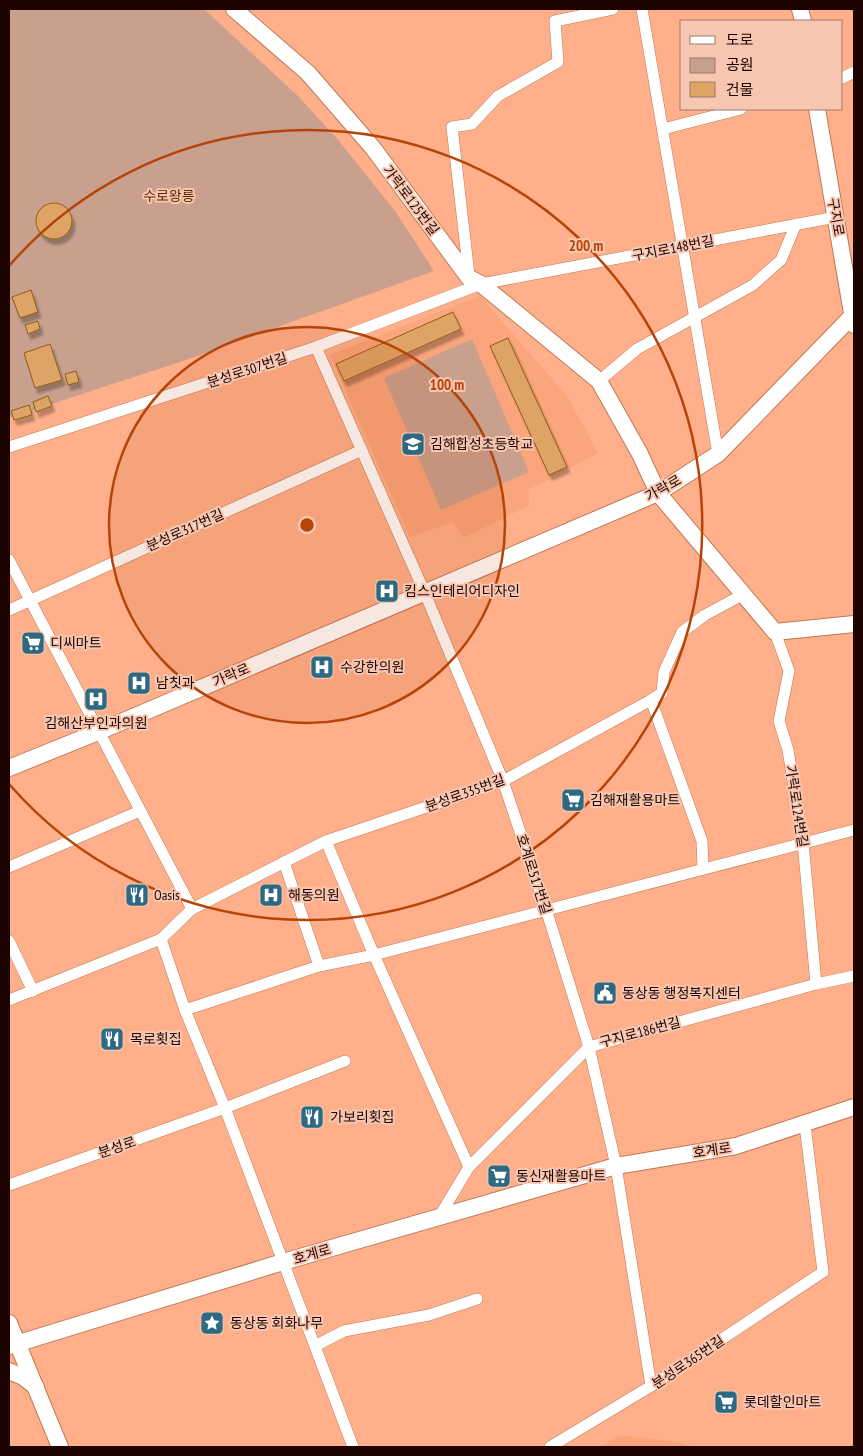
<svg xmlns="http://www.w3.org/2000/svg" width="863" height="1456" font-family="'PT Sans Narrow','Noto Sans KR',sans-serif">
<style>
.built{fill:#faa57b}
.green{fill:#c8a08d}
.building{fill:#dea465;stroke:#905b16;filter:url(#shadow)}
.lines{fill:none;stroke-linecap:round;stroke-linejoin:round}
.street-casing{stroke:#c17753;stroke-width:12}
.secondary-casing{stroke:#c17753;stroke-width:18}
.street{stroke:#fff;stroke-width:11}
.secondary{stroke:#fff;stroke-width:16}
.ring{fill:none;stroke:#b64409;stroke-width:2.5}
.labels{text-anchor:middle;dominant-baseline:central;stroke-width:4;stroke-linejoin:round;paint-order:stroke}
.park-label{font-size:14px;fill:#642903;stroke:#f7c6b0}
.street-label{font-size:14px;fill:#1e0400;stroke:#f7c6b0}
.poi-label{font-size:14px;fill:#1e0400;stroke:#f7c6b0;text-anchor:start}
.centre{fill:#b64409;stroke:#f7c6b0;stroke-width:2.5}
.ring-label{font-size:15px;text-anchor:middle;font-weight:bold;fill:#b64409;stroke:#f7c6b0;stroke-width:4;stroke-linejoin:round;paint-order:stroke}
</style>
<defs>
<filter id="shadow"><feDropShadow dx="3" dy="5.5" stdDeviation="1" flood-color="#0004"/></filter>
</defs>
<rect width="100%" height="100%" fill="#ffb08a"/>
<g class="built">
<polygon points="480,296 567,396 598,453 528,490 530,505 463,538 453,522 410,537 330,355"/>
<polygon points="620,1435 684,1443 692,1447 600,1447"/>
</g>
<g class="green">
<polygon points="9,9 204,9 299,97 339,141 395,211 434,271 186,360 9,418"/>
<polygon points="472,339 529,472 441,510 384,378"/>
</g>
<g class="building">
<circle cx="54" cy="221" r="18"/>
<polygon points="31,290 38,312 20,318 12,297"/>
<polygon points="453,312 461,329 344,381 336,364"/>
<polygon points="38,321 40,329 28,334 25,325"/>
<polygon points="508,338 567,467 549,475 490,346"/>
<polygon points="50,344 62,380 35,388 24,353"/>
<polygon points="76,371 79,382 68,385 65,374"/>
<polygon points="48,396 52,406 36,412 33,402"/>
<polygon points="29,405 32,415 14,420 11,411"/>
</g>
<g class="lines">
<g class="street-casing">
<g id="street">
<polyline points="642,9 718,454"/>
<polyline points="842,78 854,72"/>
<polyline points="663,129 741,109"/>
<polyline points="469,275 452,127 472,124 498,96 558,62 555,21 613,9"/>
<polyline points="316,347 424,591 503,781 546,909 589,1047 616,1166 651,1386"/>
<polyline points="599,381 637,349 753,285 781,260 796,224"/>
<polyline points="9,447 316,347 481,284 836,217"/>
<polyline points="9,560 192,909"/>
<polyline points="9,610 362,450"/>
<polyline points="775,632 789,671 779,721 788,750 803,842 816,984"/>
<polyline points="651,700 702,841 703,869"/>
<polyline points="326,841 374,955 469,1167"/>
<polyline points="284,862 319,966"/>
<polyline points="9,867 140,811"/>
<polyline points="161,939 185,1010 225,1108 353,1447"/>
<polyline points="9,941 33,991"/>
<polyline points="9,1000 161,939 192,909 326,841 503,781 651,700 662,693 664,672 682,632 705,615 744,594"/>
<polyline points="185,1010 319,966 374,955 854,830"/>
<polyline points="9,1185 225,1108 345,1061"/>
<polyline points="439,1217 469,1167 589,1047 816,984 854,976"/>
<polyline points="315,1346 344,1331 429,1315 477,1299"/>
<polyline points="550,1447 651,1386 823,1272 805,1125"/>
</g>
</g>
<g class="secondary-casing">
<g id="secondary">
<polyline points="234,9 308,73 373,148 469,278 481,284 599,381 640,454 658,493 775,632 854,624"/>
<polyline points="800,9 803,21"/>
<polyline points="817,109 854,325"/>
<polyline points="9,768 98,732 658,493 718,454 854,314"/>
<polyline points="9,1323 60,1447"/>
<polyline points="9,1346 283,1262 616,1166 736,1146 854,1107"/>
<polyline points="9,1371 23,1377 36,1387"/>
</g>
</g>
<use href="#street" class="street"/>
<use href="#secondary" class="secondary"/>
</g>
<circle cx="307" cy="525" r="198" fill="#b64409" fill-opacity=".12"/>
<g class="ring">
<circle cx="307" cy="525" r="198"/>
<path d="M9 266A395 395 0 1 1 9 784"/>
</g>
<defs>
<g id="school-square" transform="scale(1.25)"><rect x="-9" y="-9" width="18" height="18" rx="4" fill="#2d6980" stroke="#f7c6b0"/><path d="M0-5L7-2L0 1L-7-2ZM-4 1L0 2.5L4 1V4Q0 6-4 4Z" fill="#fff"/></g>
<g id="hospital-square" transform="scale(1.25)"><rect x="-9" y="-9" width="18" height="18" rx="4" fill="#2d6980" stroke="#f7c6b0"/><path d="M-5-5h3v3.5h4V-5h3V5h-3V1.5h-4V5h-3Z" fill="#fff"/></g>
<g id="supermarket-square" transform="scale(1.25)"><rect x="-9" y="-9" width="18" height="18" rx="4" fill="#2d6980" stroke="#f7c6b0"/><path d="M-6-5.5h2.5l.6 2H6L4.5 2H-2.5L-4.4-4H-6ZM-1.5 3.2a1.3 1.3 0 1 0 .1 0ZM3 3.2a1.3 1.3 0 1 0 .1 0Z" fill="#fff"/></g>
<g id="restaurant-square" transform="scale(1.25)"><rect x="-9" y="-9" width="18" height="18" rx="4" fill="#2d6980" stroke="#f7c6b0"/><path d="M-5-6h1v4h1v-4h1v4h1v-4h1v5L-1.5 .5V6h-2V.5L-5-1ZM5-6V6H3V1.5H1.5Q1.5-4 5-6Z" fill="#fff"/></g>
<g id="civic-square" transform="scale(1.25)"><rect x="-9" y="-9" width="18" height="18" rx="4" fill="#2d6980" stroke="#f7c6b0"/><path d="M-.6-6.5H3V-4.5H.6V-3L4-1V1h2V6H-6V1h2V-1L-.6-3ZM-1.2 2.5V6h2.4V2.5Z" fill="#fff"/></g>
<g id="sight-square" transform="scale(1.25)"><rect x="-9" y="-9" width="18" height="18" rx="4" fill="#2d6980" stroke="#f7c6b0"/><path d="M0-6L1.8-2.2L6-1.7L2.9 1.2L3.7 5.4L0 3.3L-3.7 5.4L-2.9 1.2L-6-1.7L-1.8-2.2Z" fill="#fff"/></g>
</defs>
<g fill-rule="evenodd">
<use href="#school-square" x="413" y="444"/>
<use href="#hospital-square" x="387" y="591"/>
<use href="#supermarket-square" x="33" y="643"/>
<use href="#hospital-square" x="322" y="667"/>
<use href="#hospital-square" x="139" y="683"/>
<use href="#hospital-square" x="96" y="699"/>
<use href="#supermarket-square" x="573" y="800"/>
<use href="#restaurant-square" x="137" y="895"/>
<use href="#hospital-square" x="271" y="895"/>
<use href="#civic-square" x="605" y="993"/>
<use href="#restaurant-square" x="112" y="1039"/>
<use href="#restaurant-square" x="312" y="1117"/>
<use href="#supermarket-square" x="499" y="1176"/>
<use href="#sight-square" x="212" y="1323"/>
<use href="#supermarket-square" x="726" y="1402"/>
</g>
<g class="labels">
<g class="park-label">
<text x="169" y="196">수로왕릉</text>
</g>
<g class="street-label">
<text transform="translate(411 200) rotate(53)">가락로125번길</text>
<text transform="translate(836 217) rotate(80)">구지로</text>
<text transform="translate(673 248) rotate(-11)">구지로148번길</text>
<text transform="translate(247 370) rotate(-18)">분성로307번길</text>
<text transform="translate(663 488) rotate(-29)">가락로</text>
<text transform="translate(185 530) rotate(-24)">분성로317번길</text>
<text transform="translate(231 675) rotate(-23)">가락로</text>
<text transform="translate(465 793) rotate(-20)">분성로335번길</text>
<text transform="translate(797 806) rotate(81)">가락로124번길</text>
<text transform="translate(534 874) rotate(72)">호계로517번길</text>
<text transform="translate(640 1032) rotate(-15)">구지로186번길</text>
<text transform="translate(117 1147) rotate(-19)">분성로</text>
<text transform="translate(712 1150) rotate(-8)">호계로</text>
<text transform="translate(312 1254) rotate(-16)">호계로</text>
<text transform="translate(688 1362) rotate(-34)">분성로365번길</text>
</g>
<g class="poi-label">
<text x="430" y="444">김해합성초등학교</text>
<text x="404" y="591">킴스인테리어디자인</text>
<text x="50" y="643">디씨마트</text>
<text x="340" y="667">수강한의원</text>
<text x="156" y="683">남칫과</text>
<text x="96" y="723" text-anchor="middle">김해산부인과의원</text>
<text x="590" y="800">김해재활용마트</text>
<text x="154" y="895">Oasis</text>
<text x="288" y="895">해동의원</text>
<text x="622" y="993">동상동 행정복지센터</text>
<text x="130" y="1039">목로횟집</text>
<text x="330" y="1117">가보리횟집</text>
<text x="516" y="1176">동신재활용마트</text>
<text x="230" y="1323">동상동 회화나무</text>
<text x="744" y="1402">롯데할인마트</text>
</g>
</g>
<circle cx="307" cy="525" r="8" class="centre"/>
<g class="ring-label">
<text x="586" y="251">200 m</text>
<text x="447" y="390">100 m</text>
</g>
<rect width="863" height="1456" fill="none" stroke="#1e0400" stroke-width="20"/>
<rect x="680" y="20" width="162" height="90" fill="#f7c6b0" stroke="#a0786a"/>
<rect x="690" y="36" width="25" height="8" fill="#ffffff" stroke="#a0786a"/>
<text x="726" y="45" font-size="15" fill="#1e0400">도로</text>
<rect x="690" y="58" width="25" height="15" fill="#c8a08d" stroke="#a0786a"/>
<text x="726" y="70" font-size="15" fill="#1e0400">공원</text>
<rect x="690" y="82" width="25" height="15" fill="#dea465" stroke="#a0786a"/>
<text x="726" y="95" font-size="15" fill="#1e0400">건물</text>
</svg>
